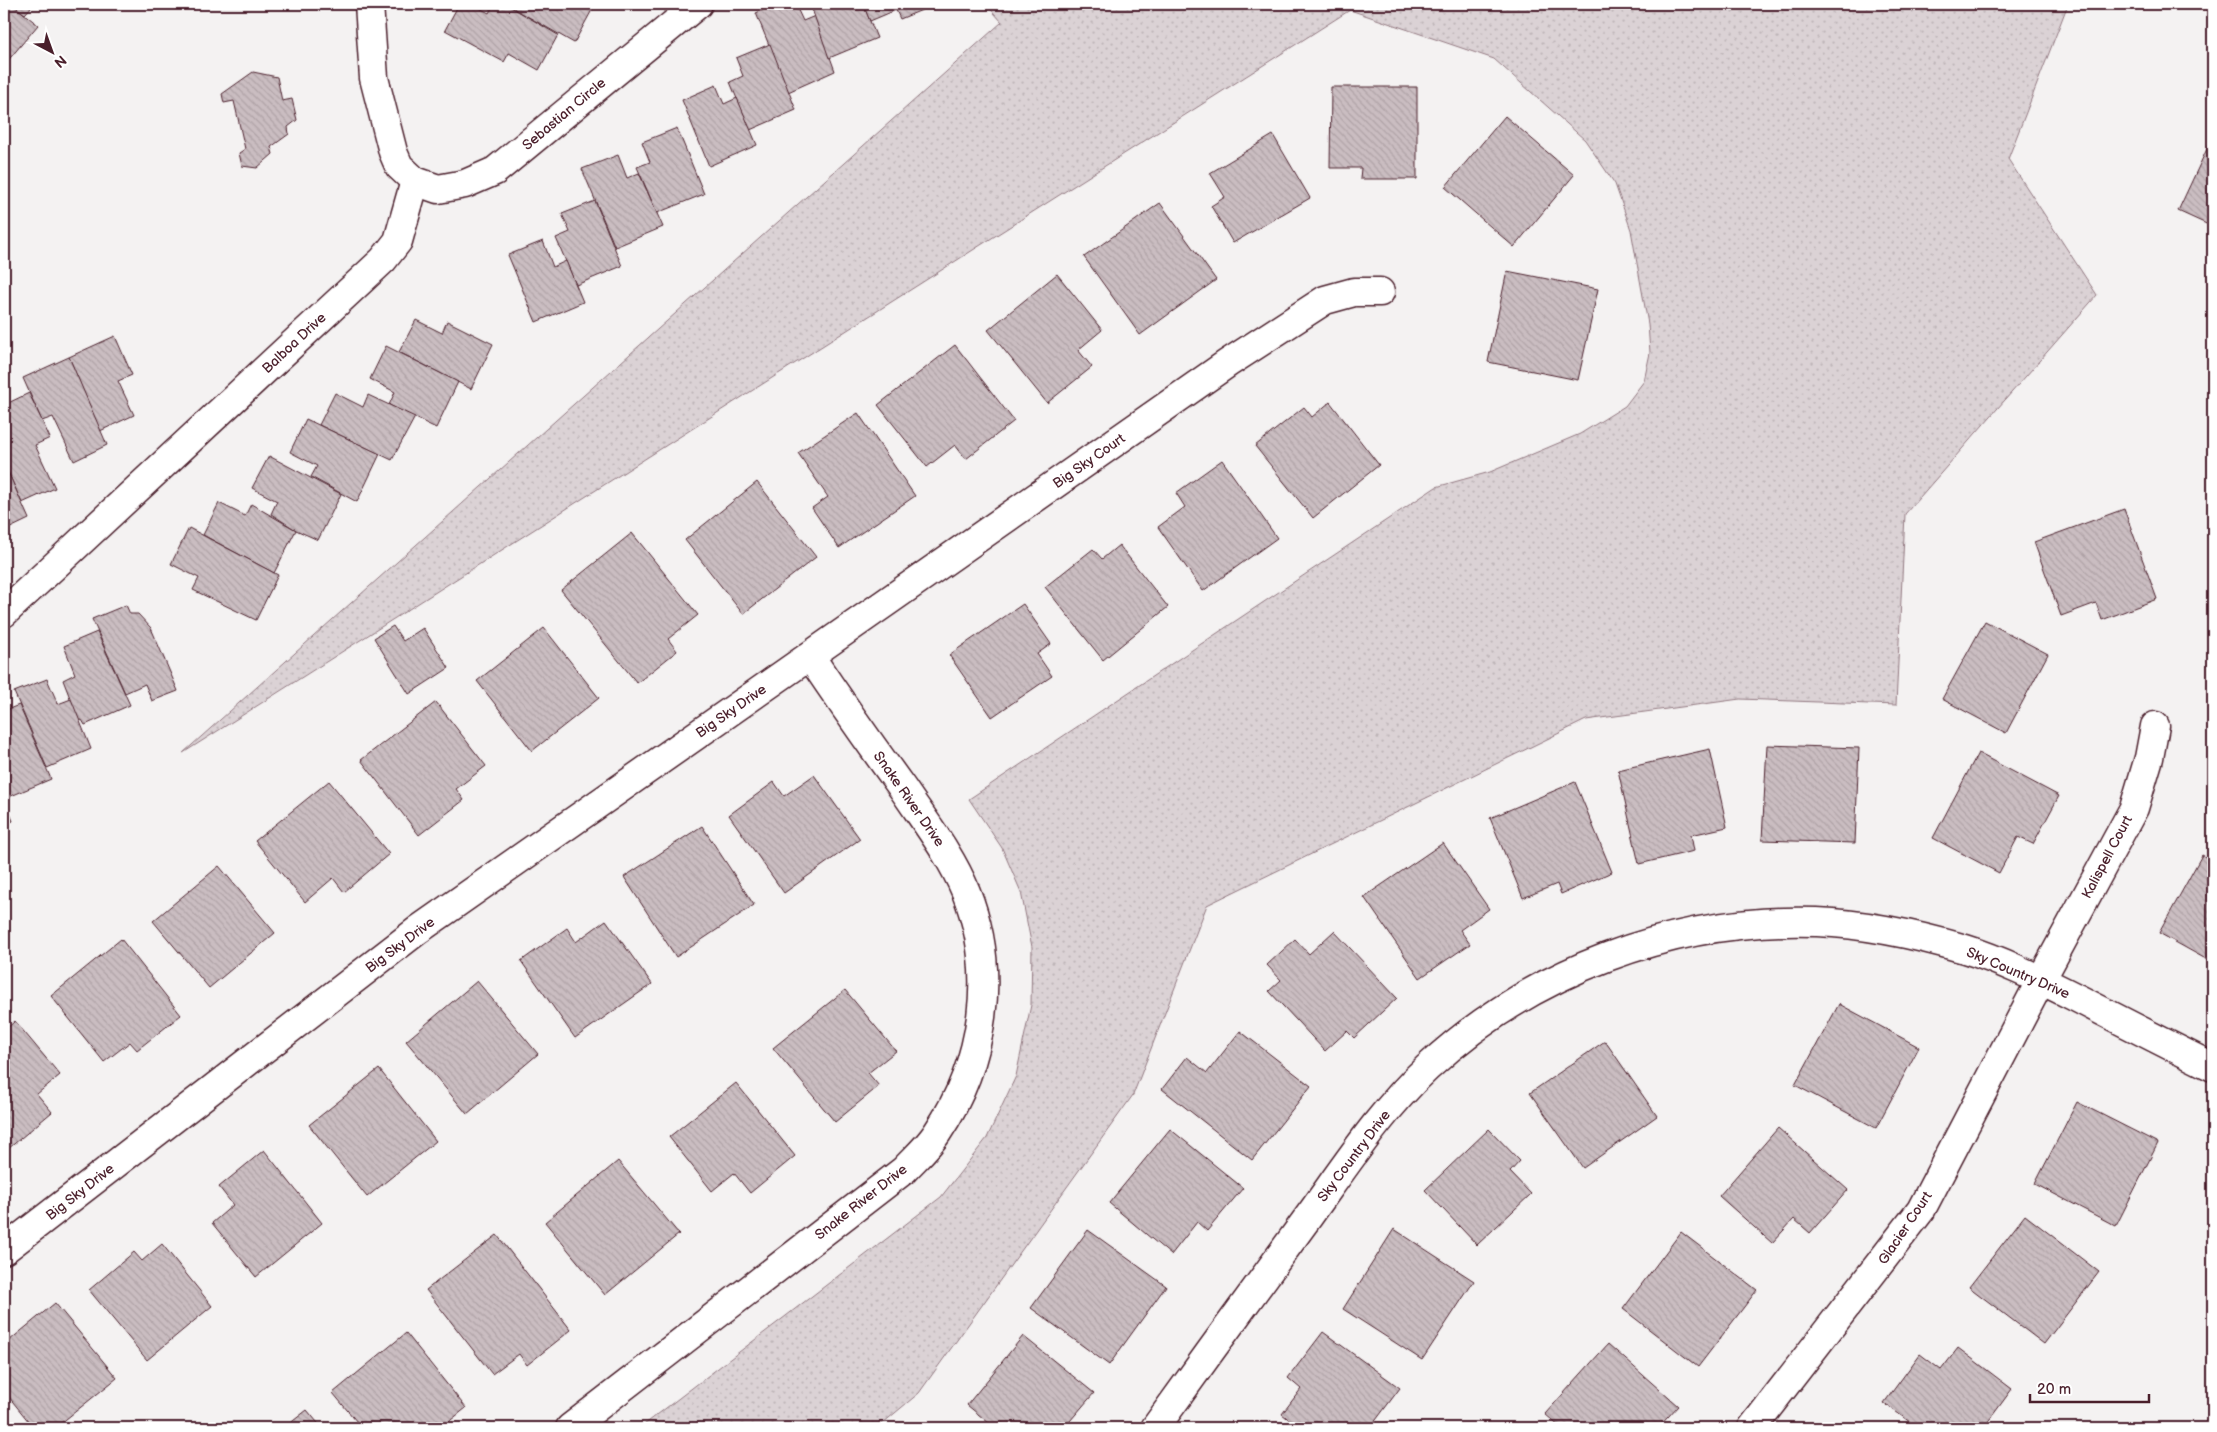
<svg xmlns="http://www.w3.org/2000/svg" width="2217" height="1432" font-family="'Balsamiq Sans',sans-serif">
<style>
.grass{fill:url(#grass-dots);stroke:#927880}
.building{fill:url(#building-back-hatch);stroke:#4a1f2b}
.lines{fill:none;stroke-linecap:round;stroke-linejoin:round}
.minor-casing{stroke:#4a1f2b;stroke-width:31}
.minor{stroke:#fff;stroke-width:28}
.labels{text-anchor:middle;dominant-baseline:central;stroke-width:4;stroke-linejoin:round;paint-order:stroke}
.street-label{font-size:14px;fill:#4a1f2b;stroke:#fff}
</style>
<defs>
<pattern id="grass-dots" width="8" height="8" patternUnits="userSpaceOnUse" patternTransform="scale(1.25)"><rect width="8" height="8" fill="#dbd2d5"/><path d="M2 2h.1M6 6h.1" fill="none" stroke="#bdb4b7" stroke-width="1.8" stroke-linecap="round"/></pattern>
<pattern id="building-back-hatch" width="6" height="6" patternUnits="userSpaceOnUse" patternTransform="scale(1.25)"><rect width="6" height="6" fill="#cabdc1"/><path d="M-1 5l2 2M0 0l6 6M5-1l2 2" fill="none" stroke="#afa2a6"/></pattern>
</defs>
<rect width="100%" height="100%" fill="#f4f2f2"/>
<filter id="ink" filterUnits="userSpaceOnUse"><feTurbulence type="fractalNoise" baseFrequency=".02" numOctaves="2"/><feDisplacementMap in="SourceGraphic" scale="10" xChannelSelector="R" yChannelSelector="G"/><feConvolveMatrix kernelMatrix="1 2 1 2 8 2 1 2 1" color-interpolation-filters="sRGB"/></filter>
<g filter="url(#ink)">
<polygon class="grass" points="986,4 2068,4 2008,159 2097,295 1905,514 1896,705 1740,699 1586,720 1207,905 1133,1095 919,1393 877,1428 640,1428 941,1197 987,1138 1016,1076 1031,1005 1032,947 1021,892 1002,848 969,799 1436,487 1490,472 1580,434 1625,406 1644,381 1650,353 1648,324 1631,230 1615,184 1585,140 1494,59 1350,10 183,753 1002,22"/>
<g class="building">
<polygon points="4,4 12,4 38,25 5,64"/>
<polygon points="12,4 34,4 25,14"/>
<polygon points="459,4 472,4 489,13 494,4 506,4 558,35 539,70 509,53 504,62 445,30"/>
<polygon points="506,4 580,4 592,10 574,43"/>
<polygon points="776,4 795,4 803,21 815,16 835,71 788,92 756,13"/>
<polygon points="823,4 863,4 877,38 829,58 812,9"/>
<polygon points="863,4 919,4 922,10 900,19 896,10 870,21"/>
<polygon points="770,44 796,110 750,130 730,82 743,76 736,58"/>
<polygon points="253,72 277,77 282,101 292,99 297,120 288,127 289,134 271,147 273,154 257,168 242,166 239,153 245,149 234,101 224,103 222,94"/>
<polygon points="716,85 724,104 737,98 757,145 709,166 682,100"/>
<polygon points="1331,87 1417,87 1417,179 1360,179 1361,168 1330,168"/>
<polygon points="1505,116 1574,175 1514,247 1445,187"/>
<polygon points="677,128 704,194 657,213 637,167 650,162 642,142"/>
<polygon points="1273,135 1310,198 1233,243 1211,206 1225,197 1210,173"/>
<polygon points="2213,136 2213,227 2178,211"/>
<polygon points="618,155 627,178 639,173 663,227 615,247 582,169"/>
<polygon points="595,201 622,266 576,285 556,238 570,232 562,214"/>
<polygon points="1160,203 1216,280 1140,335 1084,257"/>
<polygon points="543,241 553,267 566,261 583,302 536,322 508,255"/>
<polygon points="1507,271 1598,289 1578,380 1488,362"/>
<polygon points="1057,274 1102,330 1078,350 1092,367 1047,403 988,330"/>
<polygon points="416,320 442,333 447,321 493,344 471,389 399,352"/>
<polygon points="115,336 132,375 118,381 134,415 100,431 69,357"/>
<polygon points="955,345 1014,421 966,459 955,445 927,467 878,405"/>
<polygon points="386,346 458,382 436,428 389,405 395,392 370,379"/>
<polygon points="69,357 107,445 74,461 53,417 42,421 23,378"/>
<polygon points="29,393 50,438 35,445 55,488 22,503 4,463 4,405"/>
<polygon points="335,393 363,407 368,395 415,417 392,460 319,425"/>
<polygon points="1330,402 1379,465 1313,518 1255,446 1304,407 1312,417"/>
<polygon points="858,413 915,496 839,548 812,508 828,497 798,453"/>
<polygon points="306,419 380,454 357,502 311,477 317,466 290,452"/>
<polygon points="269,456 341,494 318,540 296,530 271,514 277,501 252,488"/>
<polygon points="1222,460 1277,538 1203,591 1158,527 1185,507 1176,493"/>
<polygon points="4,463 29,519 4,531"/>
<polygon points="757,482 816,557 743,614 685,540"/>
<polygon points="219,503 245,516 251,504 296,530 274,573 203,535"/>
<polygon points="2124,509 2157,599 2102,620 2096,603 2061,616 2034,542"/>
<polygon points="189,528 278,575 256,620 193,590 199,578 171,564"/>
<polygon points="632,533 698,615 668,639 677,651 637,683 561,590"/>
<polygon points="1119,545 1168,607 1103,660 1045,587 1093,549 1102,559"/>
<polygon points="1023,604 1051,644 1037,654 1052,676 992,717 949,655"/>
<polygon points="126,605 130,614 138,614 151,628 178,691 152,701 145,684 125,693 92,619"/>
<polygon points="1985,621 2048,654 2006,733 1942,699"/>
<polygon points="393,626 403,641 423,628 449,668 409,694 374,638"/>
<polygon points="544,628 599,698 532,751 477,681"/>
<polygon points="97,632 130,705 85,725 82,720 79,721 63,680 75,674 64,646"/>
<polygon points="47,679 58,704 71,699 91,749 47,768 14,692"/>
<polygon points="436,702 486,766 456,789 464,800 419,835 361,760"/>
<polygon points="19,705 51,779 4,799 4,711"/>
<polygon points="1767,745 1859,748 1855,843 1762,840"/>
<polygon points="1710,749 1727,827 1691,835 1694,851 1639,864 1618,770"/>
<polygon points="1978,753 2059,796 2033,844 2018,837 1999,873 1933,838"/>
<polygon points="814,775 860,839 784,893 729,815 774,782 784,796"/>
<polygon points="329,781 389,854 344,892 333,878 305,902 255,841"/>
<polygon points="1575,782 1612,872 1561,894 1557,884 1523,898 1490,818"/>
<polygon points="4,799 13,821 4,825"/>
<polygon points="702,826 754,905 676,957 624,877"/>
<polygon points="1443,843 1489,909 1460,930 1470,944 1420,978 1364,897"/>
<polygon points="2202,855 2213,861 2213,963 2159,933"/>
<polygon points="219,866 275,933 209,988 153,921"/>
<polygon points="606,920 652,984 575,1038 521,961 567,928 576,942"/>
<polygon points="1334,931 1397,998 1354,1038 1347,1031 1325,1051 1269,991 1281,980 1267,965 1295,939 1309,954"/>
<polygon points="121,939 181,1015 137,1050 130,1042 104,1062 51,996"/>
<polygon points="477,981 538,1054 467,1114 406,1041"/>
<polygon points="845,990 896,1051 868,1073 879,1086 835,1122 773,1048"/>
<polygon points="1839,1004 1919,1047 1876,1128 1795,1085"/>
<polygon points="15,1021 60,1075 37,1094 52,1112 8,1149 4,1143 4,1031"/>
<polygon points="1240,1031 1311,1086 1252,1160 1162,1089 1187,1057 1207,1073"/>
<polygon points="1605,1041 1657,1116 1583,1168 1530,1093"/>
<polygon points="379,1069 436,1141 367,1197 309,1125"/>
<polygon points="736,1083 795,1156 750,1193 734,1173 712,1191 669,1137"/>
<polygon points="2077,1102 2158,1143 2116,1226 2035,1184"/>
<polygon points="1778,1128 1848,1190 1810,1233 1794,1219 1772,1243 1719,1196"/>
<polygon points="1170,1129 1243,1188 1207,1231 1197,1222 1171,1255 1109,1203"/>
<polygon points="1489,1129 1520,1161 1510,1172 1531,1194 1477,1245 1425,1190"/>
<polygon points="264,1150 322,1223 256,1277 212,1223 233,1205 219,1187"/>
<polygon points="618,1161 679,1234 605,1295 545,1222"/>
<polygon points="2025,1215 2099,1272 2044,1344 1969,1287"/>
<polygon points="1394,1229 1474,1281 1422,1360 1343,1309"/>
<polygon points="1088,1230 1166,1286 1109,1365 1031,1308"/>
<polygon points="1681,1232 1757,1290 1698,1367 1623,1309"/>
<polygon points="497,1235 571,1330 527,1365 519,1354 492,1374 426,1290"/>
<polygon points="162,1244 212,1306 147,1360 89,1290 134,1252 142,1261"/>
<polygon points="55,1303 117,1378 55,1428 34,1428 4,1391 4,1345"/>
<polygon points="1323,1332 1400,1388 1370,1428 1300,1428 1282,1414 1301,1389 1288,1378"/>
<polygon points="406,1333 466,1408 441,1428 362,1428 333,1393"/>
<polygon points="1023,1336 1094,1393 1064,1428 995,1428 967,1405"/>
<polygon points="1608,1344 1678,1406 1658,1428 1561,1428 1545,1414"/>
<polygon points="1958,1348 2012,1389 1987,1423 1994,1428 1918,1428 1884,1403 1920,1354 1941,1370"/>
<polygon points="307,1410 322,1428 284,1428"/>
</g>
<g class="lines">
<g class="minor-casing">
<g id="minor">
<polyline points="369,4 374,78 393,152 399,166 415,181 438,189 465,184 495,171 698,4"/>
<polyline points="4,613 383,260 398,241 415,181"/>
<polyline points="4,1250 418,930 1228,363 1325,300 1354,292 1380,292"/>
<path d="M570,1428L904,1170C915,1158 928,1147 937,1133C984,1063 998,972 966,892C951,855 925,822 903,789C871,745 840,701 810,656"/>
<path d="M1155,1428C1206,1357 1257,1287 1309,1216C1346,1165 1381,1111 1427,1068C1531,971 1675,917 1817,922C1867,924 1917,935 1965,949C2001,960 2039,979 2073,996C2120,1020 2166,1044 2213,1067"/>
<polyline points="1752,1428 1921,1210 2041,980 2134,808 2149,758 2155,726"/>
</g>
</g>
<use href="#minor" class="minor"/>
</g>
</g>
<g class="labels">
<g class="street-label">
<text transform="translate(564 114) rotate(-40)">Sebastian Circle</text>
<text transform="translate(294 343) rotate(-43)">Balboa Drive</text>
<text transform="translate(1089 461) rotate(-35)">Big Sky Court</text>
<text transform="translate(731 711) rotate(-35)">Big Sky Drive</text>
<text transform="translate(909 799) rotate(55)">Snake River Drive</text>
<text transform="translate(2107 857) rotate(-62)">Kalispell Court</text>
<text transform="translate(400 945) rotate(-37)">Big Sky Drive</text>
<text transform="translate(2018 973) rotate(23)">Sky Country Drive</text>
<text transform="translate(1354 1156) rotate(-53)">Sky Country Drive</text>
<text transform="translate(80 1192) rotate(-38)">Big Sky Drive</text>
<text transform="translate(861 1202) rotate(-38)">Snake River Drive</text>
<text transform="translate(1905 1228) rotate(-56)">Glacier Court</text>
</g>
</g>
<rect width="2217" height="1432" fill="none" stroke="#fff" stroke-width="20"/>
<rect x="10" y="10" width="2197" height="1412" fill="none" stroke="#4a1f2b" stroke-width="2" filter="url(#ink)"/>
<g transform="translate(52 52) rotate(139)" stroke="#ffffff" stroke-width="4" paint-order="stroke">
<path d="M0-4L9 19L0 12L-9 19Z" fill="#4a1f2b"/>
<text y="-8" font-size="14" font-weight="bold" text-anchor="middle" fill="#4a1f2b">N</text>
</g>
<path d="M2030 1394v8h119v-8" fill="none" stroke="#4a1f2b" stroke-width="2.5"/>
<text x="2037" y="1394" font-size="15" fill="#4a1f2b" stroke="#ffffff" stroke-width="4" paint-order="stroke">20 m</text>
</svg>
